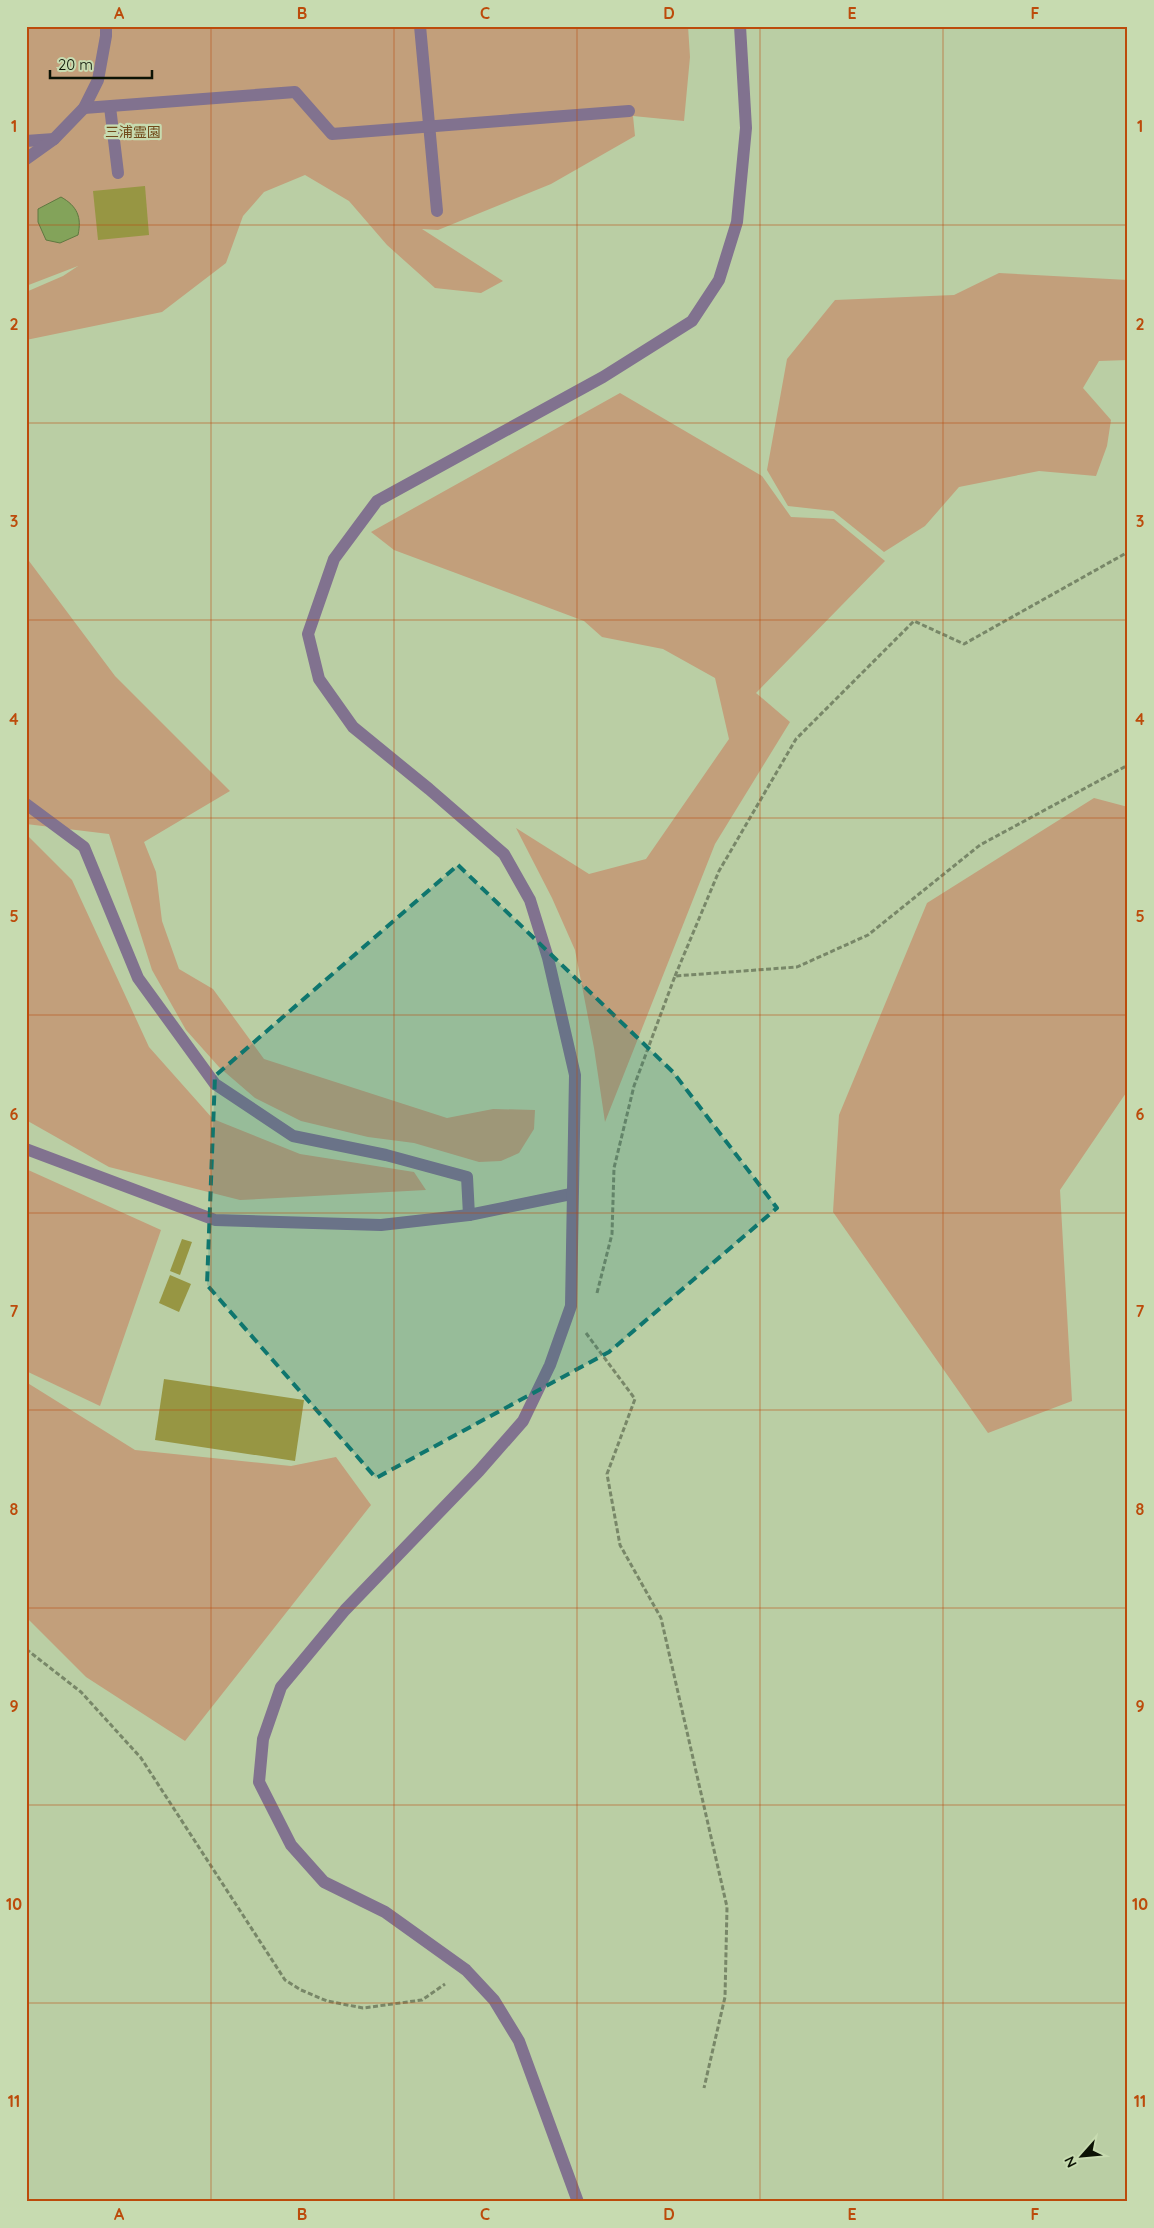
<svg xmlns="http://www.w3.org/2000/svg" width="1154" height="2228" font-family="Quicksand,'Noto Sans JP',sans-serif">
<style>
.green{fill:#c29f7b}
.water{fill:#83a35a;stroke:#5f7840}
.building{fill:#979643}
.lines{fill:none;stroke-linecap:round;stroke-linejoin:round}
.path{stroke:#788768;stroke-width:3;stroke-dasharray:5 2.5;stroke-linecap:butt}
.minor{stroke:#81728f;stroke-width:12}
.marked{fill:#0f766e;fill-opacity:0.2;stroke:#0f766e;stroke-width:4;stroke-dasharray:10 6;stroke-linejoin:round}
.grid{fill:none;stroke:#bc4b0b;stroke-width:1;stroke-opacity:0.55}
.labels{text-anchor:middle;dominant-baseline:central;stroke-width:4.5;stroke-linejoin:round;paint-order:stroke}
.park-label{font-size:14px;fill:#714b1b;stroke:#c7dbb0}
.neatline{fill:none;stroke:#bc4b0b;stroke-width:2}
.grid-label{font-size:16px;text-anchor:middle;font-weight:bold;fill:#bc4b0b}
</style>
<rect width="100%" height="100%" fill="#bacea4"/>
<g class="green">
<polygon points="26,26 688,26 690,57 684,121 633,116 635,136 551,184 438,230 422,229 503,281 481,293 435,288 387,245 349,201 305,175 264,192 243,216 226,263 162,312 26,340 26,292 63,276 78,266 26,286"/>
<polygon points="999,273 1128,280 1128,360 1099,361 1083,388 1111,420 1107,446 1096,476 1039,471 959,487 925,526 884,552 833,511 788,506 767,470 787,359 835,300 954,295"/>
<polygon points="620,393 762,476 791,517 834,519 885,561 756,693 790,722 715,844 605,1122 594,1048 575,950 552,898 516,828 589,874 646,859 729,739 715,678 663,649 602,637 584,621 394,550 371,532"/>
<polygon points="26,557 115,676 230,791 144,842 156,872 162,921 179,969 213,989 264,1059 447,1118 493,1109 535,1110 534,1129 519,1153 501,1161 479,1162 414,1143 368,1137 301,1121 255,1098 219,1067 186,1030 152,970 109,834 26,824"/>
<polygon points="1094,798 1128,807 1128,1090 1060,1190 1072,1401 988,1433 833,1212 839,1115 927,903"/>
<polygon points="26,834 72,880 149,1047 213,1119 300,1154 414,1172 426,1190 240,1200 109,1167 26,1120"/>
<polygon points="26,1169 161,1230 100,1406 26,1371"/>
<polygon points="26,1382 135,1450 291,1466 336,1457 371,1505 185,1741 86,1677 26,1617"/>
</g>
<path class="water" d="M61,197C77,206 82,217 78,235L60,243L46,240L38,222V209Z"/>
<g class="building">
<polygon points="145,186 149,235 98,240 93,191"/>
<polygon points="182,1239 192,1242 180,1275 170,1271"/>
<polygon points="170,1275 191,1284 179,1312 159,1303"/>
<polygon points="164,1379 304,1400 295,1461 155,1440"/>
</g>
<g class="lines">
<g class="path">
<polyline points="675,976 719,871 796,739 914,621 964,644 1128,552"/>
<polyline points="597,1293 612,1234 614,1168 634,1086 675,976 797,967 868,935 980,845 1128,765"/>
<polyline points="586,1333 635,1399 607,1474 620,1545 661,1618 727,1907 725,1997 704,2088"/>
<polyline points="26,1649 81,1692 141,1758 285,1980 301,1990 327,2001 363,2008 422,2000 445,1984"/>
</g>
<g class="minor">
<polyline points="420,26 437,211"/>
<polyline points="110,107 118,173"/>
<polyline points="84,108 295,92 332,134 629,111"/>
<polyline points="26,141 54,139"/>
<polyline points="26,159 54,139 84,108 98,80 106,36 106,26"/>
<polyline points="26,804 84,847 138,978 215,1084 293,1136 386,1155 467,1177 469,1215"/>
<polyline points="26,1149 215,1220 381,1225 469,1215 571,1194"/>
<polyline points="578,2202 519,2041 494,2000 466,1970 385,1912 324,1882 291,1845 259,1782 263,1739 281,1687 345,1610 479,1471 523,1421 550,1365 571,1306 575,1075 548,958 530,900 504,854 429,789 353,727 319,679 308,634 334,559 377,501 603,377 692,321 719,280 737,222 746,128 740,26"/>
</g>
</g>
<path class="marked" d="M458,865L673,1072L777,1208L609,1352L376,1478L207,1285L215,1076Z"/>
<path class="grid" d="M211,26V2202M394,26V2202M577,26V2202M760,26V2202M943,26V2202M26,225H1128M26,423H1128M26,620H1128M26,818H1128M26,1015H1128M26,1213H1128M26,1410H1128M26,1608H1128M26,1805H1128M26,2003H1128"/>
<g class="labels">
<g class="park-label">
<text x="133" y="132">三浦霊園</text>
</g>
</g>
<rect width="1154" height="2228" fill="none" stroke="#c7dbb0" stroke-width="55"/>
<g transform="translate(1082 2156) rotate(243)" stroke="#c7dbb0" stroke-width="4" paint-order="stroke">
<path d="M0-4L9 19L0 12L-9 19Z" fill="#0c1305"/>
<text y="-8" font-size="14" font-weight="bold" text-anchor="middle" fill="#0c1305">N</text>
</g>
<path d="M50 70v8h102v-8" fill="none" stroke="#0c1305" stroke-width="2.5"/>
<text x="58" y="70" font-size="15" fill="#0c1305" stroke="#c7dbb0" stroke-width="4" paint-order="stroke">20 m</text>
<rect x="28" y="28" width="1098" height="2172" class="neatline"/>
<g class="grid-label">
<text x="119" y="19">A</text>
<text x="302" y="19">B</text>
<text x="485" y="19">C</text>
<text x="669" y="19">D</text>
<text x="852" y="19">E</text>
<text x="1035" y="19">F</text>
<text x="14" y="132">1</text>
<text x="1140" y="132">1</text>
<text x="14" y="330">2</text>
<text x="1140" y="330">2</text>
<text x="14" y="527">3</text>
<text x="1140" y="527">3</text>
<text x="14" y="725">4</text>
<text x="1140" y="725">4</text>
<text x="14" y="922">5</text>
<text x="1140" y="922">5</text>
<text x="14" y="1120">6</text>
<text x="1140" y="1120">6</text>
<text x="14" y="1317">7</text>
<text x="1140" y="1317">7</text>
<text x="14" y="1515">8</text>
<text x="1140" y="1515">8</text>
<text x="14" y="1712">9</text>
<text x="1140" y="1712">9</text>
<text x="14" y="1910">10</text>
<text x="1140" y="1910">10</text>
<text x="14" y="2107">11</text>
<text x="1140" y="2107">11</text>
<text x="119" y="2220">A</text>
<text x="302" y="2220">B</text>
<text x="485" y="2220">C</text>
<text x="669" y="2220">D</text>
<text x="852" y="2220">E</text>
<text x="1035" y="2220">F</text>
</g>
</svg>
